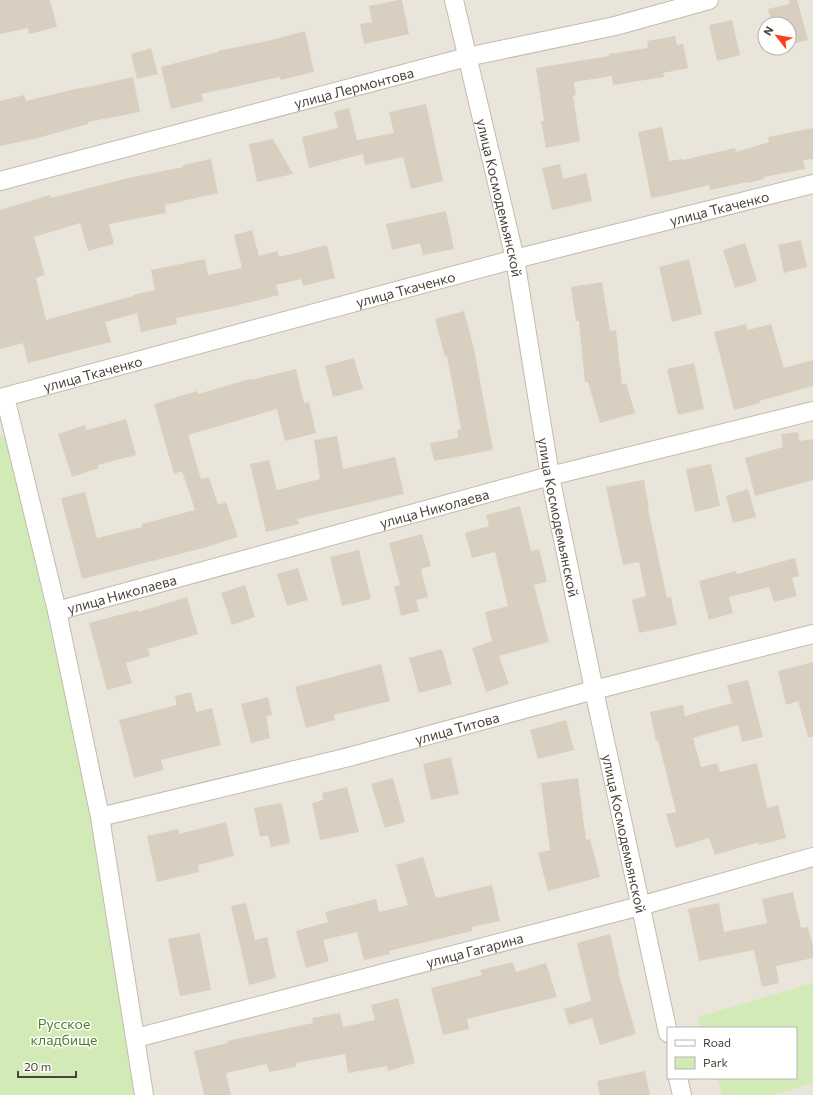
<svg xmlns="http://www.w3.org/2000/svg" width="813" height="1095" font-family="Commissioner,sans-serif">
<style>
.residential{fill:#eae5da;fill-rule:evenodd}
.green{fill:#d2eab5}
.building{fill:#d8cfc1}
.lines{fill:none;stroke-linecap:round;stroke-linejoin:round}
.street-casing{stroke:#c2bbae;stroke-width:20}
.street{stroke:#fff;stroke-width:18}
.labels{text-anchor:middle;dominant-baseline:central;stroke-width:3;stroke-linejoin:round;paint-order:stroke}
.street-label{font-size:14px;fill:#4b4439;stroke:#fff}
.park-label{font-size:14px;fill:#4a7f2a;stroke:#fff}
</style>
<rect width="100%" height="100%" fill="#f6f3ec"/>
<path class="residential" d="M0,0H813V1095H0ZM765,24H789V48H765ZM668,1028H796V1078H668Z"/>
<g class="green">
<polygon points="6,435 88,789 120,952 134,1095 0,1095 0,436"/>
<polygon points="813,983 813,1083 772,1095 723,1095 717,1078 796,1078 796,1028 701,1028 698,1017"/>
</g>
<g class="building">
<polygon points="0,0 50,0 57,27 29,34 28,28 0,34"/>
<polygon points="399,0 402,0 409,34 364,44 360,24 372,22 369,6"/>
<polygon points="789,0 797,0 808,40 789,45 789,24 772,24 768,9 789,4"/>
<polygon points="732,20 740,55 717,61 709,25"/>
<polygon points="305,31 314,72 281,80 280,77 201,94 203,101 171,109 161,67 218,52 218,51 272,40"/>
<polygon points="675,36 677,45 683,44 688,68 663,73 664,77 613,85 612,76 574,82 576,95 573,96 580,141 546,148 541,121 544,121 536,68 609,56 609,54 648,48 647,41"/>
<polygon points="151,48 158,74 137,79 131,54"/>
<polygon points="133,77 140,112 88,122 88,124 34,139 0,146 0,101 24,95 26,101 79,88 79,89"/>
<polygon points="426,104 443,181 411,189 403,157 365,165 363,154 309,168 302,137 338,128 334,112 349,108 357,140 394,133 389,112"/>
<polygon points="662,127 669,161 682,159 683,160 735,148 736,152 769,142 768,137 813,128 813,159 803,160 805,169 764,177 764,179 748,183 748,182 710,190 709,185 668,195 651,198 638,132"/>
<polygon points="273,139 293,174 257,182 249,144"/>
<polygon points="211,159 218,193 165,205 166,213 109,224 114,244 88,251 80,223 34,237 45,275 36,278 46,320 133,296 133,295 155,290 151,270 205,259 208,275 242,268 234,235 252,230 259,256 278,251 279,257 327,245 335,278 303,286 301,279 276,285 279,295 235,306 176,318 177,324 141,332 137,313 105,322 111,342 28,363 23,343 0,349 0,210 50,195 51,198 128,178 183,167 183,165"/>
<polygon points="560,164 563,179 586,173 592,201 552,210 542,168"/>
<polygon points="446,211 454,249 423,255 420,243 392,250 386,224"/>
<polygon points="801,240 807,267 784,273 778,245"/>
<polygon points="745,243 757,281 735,288 723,250"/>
<polygon points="689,259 702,314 672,322 659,267"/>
<polygon points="602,282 610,331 616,330 622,385 626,383 635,413 600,423 588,382 585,382 579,321 576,321 571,287"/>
<polygon points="464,311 474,349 493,450 434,461 430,443 458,438 457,430 461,429 447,356 445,357 435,319"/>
<polygon points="746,324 748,330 771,324 784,368 813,360 813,386 759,401 760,403 734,410 714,332"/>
<polygon points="354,358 363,389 333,397 325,366"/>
<polygon points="694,363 704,409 678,415 667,369"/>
<polygon points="296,369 304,403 309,402 316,433 285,441 277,409 188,435 201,479 209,477 218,505 226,502 238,537 207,547 82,579 61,498 85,492 97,538 142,527 142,524 195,510 182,471 174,474 154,404 197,391 198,394 250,379 251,380"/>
<polygon points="126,419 136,455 98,465 99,468 72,477 58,434 85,425 87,430"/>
<polygon points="798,432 799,441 813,439 813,480 755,496 745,458 783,447 781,434"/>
<polygon points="337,436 343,469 395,457 404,494 297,519 299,524 266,532 250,464 269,460 277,490 320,479 314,440"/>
<polygon points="711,464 720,506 695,512 686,469"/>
<polygon points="644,480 649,509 648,509 667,598 671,597 677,625 639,633 632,600 646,596 639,562 623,565 606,487"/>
<polygon points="748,489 756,517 733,523 726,496"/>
<polygon points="520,506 531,551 539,549 547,582 534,585 549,642 499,656 509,684 486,692 472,648 492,641 485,612 508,606 495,552 472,558 465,533 489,526 486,515"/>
<polygon points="422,534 431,566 421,569 428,597 416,600 419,611 401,616 394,586 400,585 389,543"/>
<polygon points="359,550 371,599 342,606 330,557"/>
<polygon points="795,558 799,576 792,578 797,596 774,602 769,587 729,597 733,613 709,620 699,581 736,571 737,574"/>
<polygon points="298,568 308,600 287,606 277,574"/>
<polygon points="245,585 255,617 232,625 221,593"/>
<polygon points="187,597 198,634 148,649 150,656 126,663 132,683 107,690 89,623 138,610 138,612"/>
<polygon points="442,649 452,684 419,693 409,658"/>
<polygon points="813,662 813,737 808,737 798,701 786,705 778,671"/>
<polygon points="381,664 390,701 334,715 335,720 306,728 295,687"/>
<polygon points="748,680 763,737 742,742 738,725 693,738 701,767 717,763 720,772 757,763 767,808 778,805 786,838 759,845 759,842 715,855 709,838 676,848 666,814 676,812 658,740 656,741 650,712 683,705 685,716 732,703 727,685"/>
<polygon points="191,692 196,712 212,708 221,745 161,760 164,770 134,778 119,720 177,705 175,696"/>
<polygon points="268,697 272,715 266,716 270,738 251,743 241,704"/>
<polygon points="566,720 574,750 538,759 530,730"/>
<polygon points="451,757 459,794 431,800 423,764"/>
<polygon points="393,778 405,822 385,828 371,784"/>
<polygon points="578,778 586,840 590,839 600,877 548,891 538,853 550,850 541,783"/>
<polygon points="347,787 359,832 320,840 312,803 323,800 322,793"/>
<polygon points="282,803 290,843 271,847 268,835 260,837 254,808"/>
<polygon points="226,822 234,856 198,865 199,872 157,882 147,836 178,829 179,834"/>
<polygon points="423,857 436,898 492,885 500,921 471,927 472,931 389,951 390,954 364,960 357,932 323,940 329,961 306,968 296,931 328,922 325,912 376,899 379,912 408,905 396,865"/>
<polygon points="793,892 801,928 808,927 813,947 813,958 776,966 779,983 762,987 754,950 699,961 688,909 719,903 724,932 767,923 762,899"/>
<polygon points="246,903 255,940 267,937 276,978 249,985 231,906"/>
<polygon points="200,933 211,990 180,996 168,939"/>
<polygon points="610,934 619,972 618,972 636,1034 600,1045 592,1018 569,1025 564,1009 591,1001 577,943"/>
<polygon points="513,962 516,972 546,963 557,997 467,1019 469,1029 443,1035 431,988 482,975 480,970"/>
<polygon points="398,998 415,1063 388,1071 387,1066 348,1073 345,1054 296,1063 296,1067 269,1072 267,1064 226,1073 231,1095 204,1095 194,1051 228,1043 227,1041 313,1023 312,1018 340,1013 343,1027 375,1020 371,1005"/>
<polygon points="645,1071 650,1095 600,1095 597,1081"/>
</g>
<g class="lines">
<g class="street-casing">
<g id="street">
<path id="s1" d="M454,0L515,259L550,476L594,690L668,1033"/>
<path id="s2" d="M0,181L467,57L615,26L709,0"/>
<polyline points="5,397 57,611 100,817 144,1095"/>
<path id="s3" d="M0,398L515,259L813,184"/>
<path id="s4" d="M57,611L550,476L813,411"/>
<path id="s5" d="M100,817L349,757L594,690L813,634"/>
<path id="s6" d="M136,1038L640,906L813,857"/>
<polyline points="678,1078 682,1095"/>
</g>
</g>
<use href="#street" class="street"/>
</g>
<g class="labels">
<g class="street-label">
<text stroke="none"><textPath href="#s2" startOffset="366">улица Лермонтова</textPath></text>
<text stroke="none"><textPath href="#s1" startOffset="203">улица Космодемьянской</textPath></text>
<text stroke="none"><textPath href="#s3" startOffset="744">улица Ткаченко</textPath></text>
<text stroke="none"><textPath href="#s3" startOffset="420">улица Ткаченко</textPath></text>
<text stroke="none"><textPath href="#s3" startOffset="96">улица Ткаченко</textPath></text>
<text stroke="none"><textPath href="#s4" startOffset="391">улица Николаева</textPath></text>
<text stroke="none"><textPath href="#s1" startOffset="528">улица Космодемьянской</textPath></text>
<text stroke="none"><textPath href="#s4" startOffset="67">улица Николаева</textPath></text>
<text stroke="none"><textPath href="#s5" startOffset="368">улица Титова</textPath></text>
<text stroke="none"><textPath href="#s1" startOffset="851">улица Космодемьянской</textPath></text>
<text stroke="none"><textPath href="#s6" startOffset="350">улица Гагарина</textPath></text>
</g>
<g class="park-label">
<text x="64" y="1023">Русское<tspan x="64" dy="16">кладбище</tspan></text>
</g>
</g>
<rect x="667" y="1027" width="130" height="52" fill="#ffffff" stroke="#b7b4b0"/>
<rect x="675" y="1040" width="20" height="6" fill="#ffffff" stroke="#b7b4b0"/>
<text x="703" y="1047" font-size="12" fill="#4b4439">Road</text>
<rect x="675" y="1057" width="20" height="12" fill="#d2eab5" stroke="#b7b4b0"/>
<text x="703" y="1067" font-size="12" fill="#4b4439">Park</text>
<g transform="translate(777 36) rotate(301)"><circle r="19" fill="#ffffff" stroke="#b7b4b0"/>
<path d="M0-3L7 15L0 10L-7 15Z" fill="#fc3f1d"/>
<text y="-6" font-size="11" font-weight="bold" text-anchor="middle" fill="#4b4439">N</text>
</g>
<path d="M18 1071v6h58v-6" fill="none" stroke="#4b4439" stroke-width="2"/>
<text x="24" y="1071" font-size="12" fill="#4b4439" stroke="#ffffff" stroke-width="3" paint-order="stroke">20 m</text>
</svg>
